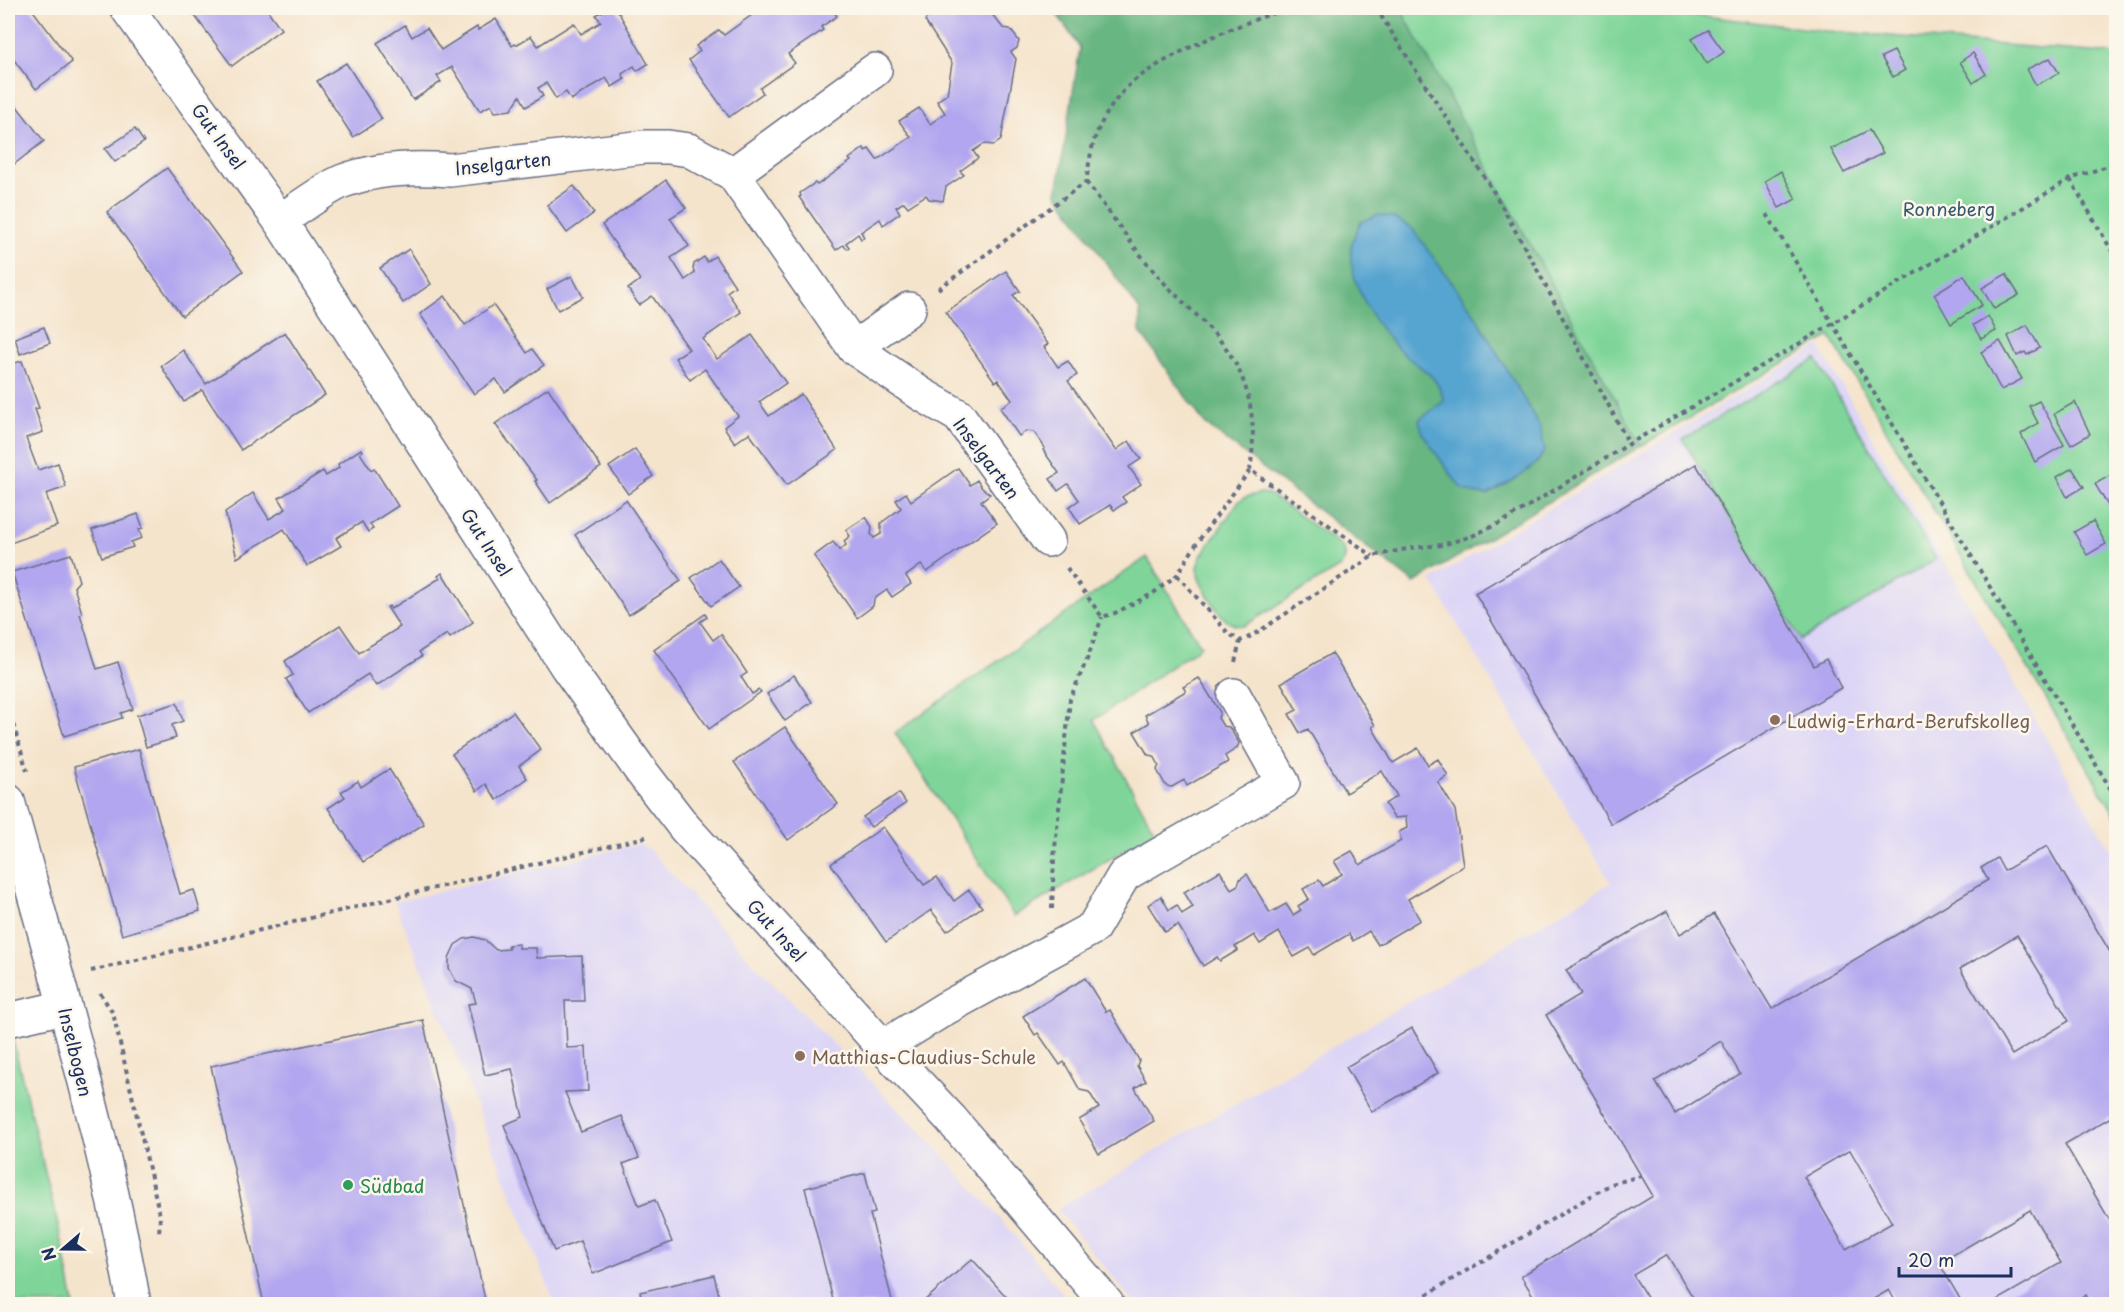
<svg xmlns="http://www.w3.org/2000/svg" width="2124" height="1312" font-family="'Playpen Sans',sans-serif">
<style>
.built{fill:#ddd5f6}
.green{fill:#7fd599;stroke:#4d827c;stroke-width:1.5}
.forest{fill:#67b681;stroke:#417270;stroke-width:1.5}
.water{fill:#57a4d0;stroke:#396a97;stroke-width:1.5}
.building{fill:#b1a6ef;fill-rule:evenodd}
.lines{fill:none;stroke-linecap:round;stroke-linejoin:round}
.minor-casing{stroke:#676e84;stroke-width:36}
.path{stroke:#676e84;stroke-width:4;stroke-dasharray:4.5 4.5;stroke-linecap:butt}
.minor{stroke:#fff;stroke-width:33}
.education-dot{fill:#8d6e63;stroke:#fbf7ec;stroke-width:2}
.leisure-dot{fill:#2e9e5b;stroke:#fbf7ec;stroke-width:2}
.labels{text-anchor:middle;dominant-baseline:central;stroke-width:5;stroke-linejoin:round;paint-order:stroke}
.street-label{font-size:18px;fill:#1b2f5e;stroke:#fbf7ec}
.park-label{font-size:18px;fill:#34586d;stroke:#fbf7ec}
.education-label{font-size:18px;fill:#785e54;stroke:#fbf7ec;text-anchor:start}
.leisure-label{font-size:18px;fill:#27864d;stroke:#fbf7ec;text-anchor:start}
</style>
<rect width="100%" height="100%" fill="#fbf7ec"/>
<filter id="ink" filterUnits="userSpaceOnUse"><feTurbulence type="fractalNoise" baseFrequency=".0167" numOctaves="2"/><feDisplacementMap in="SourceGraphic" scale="12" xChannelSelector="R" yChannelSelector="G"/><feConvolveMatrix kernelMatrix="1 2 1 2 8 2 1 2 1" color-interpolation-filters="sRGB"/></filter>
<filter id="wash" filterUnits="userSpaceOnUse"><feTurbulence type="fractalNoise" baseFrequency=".008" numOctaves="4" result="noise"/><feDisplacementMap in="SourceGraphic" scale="24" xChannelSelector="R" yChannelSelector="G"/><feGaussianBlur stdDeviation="1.35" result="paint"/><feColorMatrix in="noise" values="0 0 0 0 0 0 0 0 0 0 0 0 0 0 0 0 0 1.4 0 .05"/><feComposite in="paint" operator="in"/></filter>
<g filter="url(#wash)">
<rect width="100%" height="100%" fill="#f5e4cc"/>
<g class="built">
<polygon points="1819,346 2116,859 2116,1304 1135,1304 1057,1209 1611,883 1431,580"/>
<polygon points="639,844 649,849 754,964 927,1138 999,1217 1072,1304 555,1304 395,902"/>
</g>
<g class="green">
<polygon points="1400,8 1638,8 1827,31 2116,54 2116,816 1830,336 1641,446"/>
<polygon points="1816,359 1936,559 1801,640 1683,439"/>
<path d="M1261,493L1269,494L1338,543C1347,551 1348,558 1340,567L1244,626C1237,626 1231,625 1226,620C1218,614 1200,584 1198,575C1197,568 1199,562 1201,556L1238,502L1245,497Z"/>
<polygon points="1147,557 1201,646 1094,720 1155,832 1014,916 895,733"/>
<polygon points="11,1033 63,1246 74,1304 8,1304 8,1034"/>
</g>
<polygon class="forest" points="1053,8 1400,8 1641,446 1414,583 1205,424 1140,332 1140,311 1057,193 1080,48"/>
<path class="water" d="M1377,215L1392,217L1411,227L1474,313L1540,427L1545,450L1537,463L1519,477L1487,495L1473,493L1461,488L1444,465L1423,434L1419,420L1444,401C1437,375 1426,372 1407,357C1379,334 1342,276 1353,239C1355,234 1358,228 1361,222Z"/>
<g id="blocks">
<g class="building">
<polygon points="8,8 31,8 72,62 36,89 8,52"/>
<polygon points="189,8 266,8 281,29 232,66"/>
<polygon points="608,8 616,8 648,64 637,71 634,66 622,74 625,79 612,87 606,78 571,100 566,92 556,99 546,83 538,88 543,96 526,107 520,96 511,110 495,112 491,105 480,111 452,67 437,76 441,82 413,100 377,43 405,25 412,37 427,28 441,50 477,27 478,30 496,19 512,46 515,44 516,45 531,36 538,46 574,23 581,34 601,22 596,15"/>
<polygon points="754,8 831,8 837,16 821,27 823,30 788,54 795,63 760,88 763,93 729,117 689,60 700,51 696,46 719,30 724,35 756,12"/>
<polygon points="932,8 987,8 1003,28 1010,29 1019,41 1017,48 1011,52 1016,59 1001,140 994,145 984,144 973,151 978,158 960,171 964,175 946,187 943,201 929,199 926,195 908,207 904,202 896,207 900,213 883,225 880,219 861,232 864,237 861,239 858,234 846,243 849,247 847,249 843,245 836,250 799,197 801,196 800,193 815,183 817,185 851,161 849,159 864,148 865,151 869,149 877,160 911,137 899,121 919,108 930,124 945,113 937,101 947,94 952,63 925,21"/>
<polygon points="1708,30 1724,52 1707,64 1692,39"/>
<polygon points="1894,51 1905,70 1893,77 1881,57"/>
<polygon points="1973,53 1986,74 1973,83 1960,62"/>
<polygon points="2050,58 2059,73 2036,85 2027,69"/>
<polygon points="346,63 382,119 353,137 317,81"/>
<polygon points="12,100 44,141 8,169 8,104"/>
<polygon points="135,129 144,142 115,162 105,149"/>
<polygon points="1869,130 1883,153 1844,173 1831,149"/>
<polygon points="167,168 243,271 182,316 107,212"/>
<polygon points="1781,171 1796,199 1779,208 1765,181"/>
<polygon points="666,180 686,208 670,218 689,246 671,258 685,280 695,273 693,269 694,264 704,257 707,262 715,256 735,286 727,292 741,312 703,339 717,359 752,335 786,383 759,402 769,416 801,394 837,450 787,485 749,433 735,443 724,427 738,416 705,369 690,380 675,358 689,349 652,296 639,305 628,289 640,280 602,225"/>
<polygon points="574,186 594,213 567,233 547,205"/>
<polygon points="409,249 431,284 403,303 380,268"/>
<polygon points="1006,271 1020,291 1013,295 1048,344 1044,347 1058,367 1068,361 1077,375 1068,381 1116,450 1129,441 1141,459 1129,467 1141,484 1122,497 1126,502 1114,510 1110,505 1080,524 1069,507 1079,500 1068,484 1058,491 1050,479 1059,473 1043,450 1045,448 1034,432 1026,431 1019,436 1000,408 1012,400 998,380 995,382 946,312"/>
<polygon points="2006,274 2019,295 1994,309 1982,288"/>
<polygon points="1964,275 1982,305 1951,324 1934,294"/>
<polygon points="572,276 583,297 558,310 547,289"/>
<polygon points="445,296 465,325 493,305 527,353 532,349 544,365 505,392 496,379 474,394 420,314"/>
<polygon points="1988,316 1996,331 1981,339 1973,325"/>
<polygon points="2027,325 2040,348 2027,355 2025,352 2017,356 2008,336"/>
<polygon points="44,327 50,343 20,354 15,338"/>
<polygon points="285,332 325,395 241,450 202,390 184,402 161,366 183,350 206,384"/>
<polygon points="2000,341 2022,379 2001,390 1981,352"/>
<polygon points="22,361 39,408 35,409 43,432 26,438 38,470 58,463 66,487 46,494 57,526 8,544 8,365"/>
<polygon points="548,388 601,467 550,503 535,481 537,480 495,424"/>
<polygon points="2039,401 2064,445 2035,462 2021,434 2038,423 2029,406"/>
<polygon points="2075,402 2090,434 2071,445 2054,414"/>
<polygon points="361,449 363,451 360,453 371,470 374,468 398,506 370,524 373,529 368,532 362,522 336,538 341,546 307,566 284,529 237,558 225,512 253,493 269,519 286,509 279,498 323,471 326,476 339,468 338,464"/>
<polygon points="635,449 653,476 628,494 609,467"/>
<polygon points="1696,464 1814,666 1826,659 1841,688 1611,824 1475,593"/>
<polygon points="958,468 970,485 977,480 982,488 990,494 981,501 997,523 927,572 921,565 906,576 911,584 892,597 887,590 874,599 873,606 857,618 814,556 833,542 840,550 846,545 844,541 850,536 846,530 866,517 872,527 871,534 874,538 881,534 881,523 901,508 896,500 906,493 911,501"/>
<polygon points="2072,468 2084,487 2067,497 2057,477"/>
<polygon points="2116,472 2116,519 2095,484"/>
<polygon points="626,500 681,581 629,615 575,535"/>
<polygon points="138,514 143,528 139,529 142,538 131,542 133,547 102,557 92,530"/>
<polygon points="2093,521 2106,544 2087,555 2074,532"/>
<polygon points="71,554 79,581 74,587 82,613 80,614 97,669 118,662 133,709 121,713 122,718 64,736 12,572"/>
<polygon points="719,559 739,587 711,606 691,578"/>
<polygon points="442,573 473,622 450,638 447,634 419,652 422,656 376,686 368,674 308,713 286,679 293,675 285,661 340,625 359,653 400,627 387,607 389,606 391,609 440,578 438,576"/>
<polygon points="705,614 707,617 700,622 713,640 721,634 747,673 741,677 752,694 759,690 761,692 709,729 654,650"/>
<polygon points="1332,653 1375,725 1372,727 1393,763 1418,748 1428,765 1438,759 1448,776 1438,782 1455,810 1463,866 1408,899 1420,920 1378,945 1369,931 1353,941 1349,934 1314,955 1310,948 1294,957 1279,932 1260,944 1254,935 1235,947 1238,950 1220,961 1217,957 1203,966 1178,925 1165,932 1148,905 1161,896 1169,910 1177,905 1182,914 1193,907 1184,892 1220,871 1231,889 1238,885 1240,879 1247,874 1270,913 1286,904 1293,915 1301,910 1298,906 1309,899 1303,889 1319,880 1323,886 1342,874 1334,861 1352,851 1360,865 1401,841 1399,832 1407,828 1406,817 1394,818 1385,804 1397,796 1382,771 1346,793 1308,729 1300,733 1289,714 1297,710 1281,683"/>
<polygon points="794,675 812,702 785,721 767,694"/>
<polygon points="1199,678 1220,712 1218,718 1223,726 1229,727 1239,743 1237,748 1225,756 1228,762 1187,786 1184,780 1172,787 1166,786 1157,770 1159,765 1154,756 1148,755 1134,732 1149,723 1145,715 1186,691 1183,687"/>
<polygon points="177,703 183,721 172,725 176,738 146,747 137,715"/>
<polygon points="513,712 541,750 519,766 527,778 497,800 486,784 477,791 452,754"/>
<polygon points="785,727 838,804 788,840 734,762"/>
<polygon points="139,749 180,894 194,890 200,911 122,935 74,767"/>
<polygon points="389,769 424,824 363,862 328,808 345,797 341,792 358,781 361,787"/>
<polygon points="899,793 906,803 871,827 863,817"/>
<polygon points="883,827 924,885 937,877 954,901 969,890 982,907 947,931 931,910 886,942 831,864"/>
<path d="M2047,846L2116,962V1114L2065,1144L2116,1231V1297L2110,1301L2112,1304H2092L2086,1295L2070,1304H1990L2061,1263L2030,1210L1939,1263L1963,1304H1897L1889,1290L1865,1304H1697L1667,1255L1633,1275L1651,1304H1538L1521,1276L1653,1196L1546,1015L1581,994L1566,970L1667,911L1680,934L1714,914L1772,1009L1988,880L1981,868L1997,858L2004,871ZM2017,935L2069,1021L2012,1055L1960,969ZM1721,1041L1740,1074L1675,1114L1655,1081ZM1850,1150L1892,1223L1846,1249L1804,1177Z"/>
<polygon points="474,937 485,940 496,950 509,949 508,945 519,944 519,948 536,948 537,958 582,956 584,1001 565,1001 567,1048 586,1047 588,1091 565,1092 581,1132 622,1116 639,1158 623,1164 639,1206 655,1200 672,1242 593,1274 580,1241 554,1251 504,1125 523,1117 512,1069 485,1075 468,1004 476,1003 472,989 456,981 449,968 449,958 455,945 464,939"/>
<polygon points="1085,978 1106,1012 1110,1010 1139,1060 1137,1066 1146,1081 1135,1088 1154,1121 1099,1154 1079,1120 1099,1108 1089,1092 1080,1090 1064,1062 1060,1065 1038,1033 1035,1035 1023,1016"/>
<polygon points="423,1020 486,1304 264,1304 211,1066"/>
<polygon points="1412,1028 1438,1073 1372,1112 1346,1067"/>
<polygon points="865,1173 875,1213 870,1214 893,1304 834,1304 805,1188"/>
<polygon points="972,1259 1013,1304 919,1304 923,1302"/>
<polygon points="714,1275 721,1304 643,1304 640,1292"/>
</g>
</g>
</g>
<g filter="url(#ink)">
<use href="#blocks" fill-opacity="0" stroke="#676e84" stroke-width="1.5"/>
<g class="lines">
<g class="minor-casing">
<g id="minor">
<polyline points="127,8 280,221 567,667 641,771 685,828 883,1047 951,1119 1107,1304"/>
<polyline points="733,174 875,70"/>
<path d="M280,221C298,209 324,189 343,181C378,168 414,167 450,170L644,147H668L689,150L733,174L854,348L921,394L959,416L1048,540"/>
<polyline points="854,348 909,309"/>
<path d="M8,801C54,968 104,1134 134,1304"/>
<polyline points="8,1020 64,1007"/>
<polyline points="883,1047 946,1008 1093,928 1124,875 1283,783 1234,695"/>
</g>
</g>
<g class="path">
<polyline points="1376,8 1492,189 1539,273 1629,444"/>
<polyline points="2070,179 2116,258"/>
<path d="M1086,182C1111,213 1132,247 1159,277C1181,302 1209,324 1228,351C1252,387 1257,429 1250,470"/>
<polyline points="1767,214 2116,798"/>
<path d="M938,289L1086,182C1089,165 1091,144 1099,128C1107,111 1120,92 1135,80C1175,50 1243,22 1290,8"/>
<polyline points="1067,568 1102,617 1115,613 1152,594 1177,575 1197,543 1250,470 1373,556"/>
<polyline points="1177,575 1228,633 1240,641 1252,636 1373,556 1411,548 1442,545 1472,536 1504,521 1629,444 1792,348 2070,179 2116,163"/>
<polyline points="1235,662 1240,641"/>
<polyline points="8,707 27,771"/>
<polyline points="1052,909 1054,858 1070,699 1088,657 1102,617"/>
<polyline points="91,971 646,837"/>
<polyline points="100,993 113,1013 160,1216 159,1235"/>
<polyline points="1411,1304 1611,1184 1641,1176"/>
</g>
<use href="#minor" class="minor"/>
</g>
</g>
<g class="education-dot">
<circle cx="1775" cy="720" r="6"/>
<circle cx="800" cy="1056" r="6"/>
</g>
<circle class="leisure-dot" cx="348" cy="1185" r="6"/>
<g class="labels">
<g class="street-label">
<text transform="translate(219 136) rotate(54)">Gut Insel</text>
<text transform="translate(503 163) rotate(-6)">Inselgarten</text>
<text transform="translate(987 458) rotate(53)">Inselgarten</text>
<text transform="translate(487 542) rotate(57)">Gut Insel</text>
<text transform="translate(777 930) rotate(48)">Gut Insel</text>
<text transform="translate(76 1052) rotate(76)">Inselbogen</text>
</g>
<g class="park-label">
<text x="1949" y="208">Ronneberg</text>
</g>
<g class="education-label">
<text x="1787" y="720">Ludwig-Erhard-Berufskolleg</text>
<text x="812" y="1056">Matthias-Claudius-Schule</text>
</g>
<g class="leisure-label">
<text x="360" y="1185">Südbad</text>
</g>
</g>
<rect width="2124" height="1312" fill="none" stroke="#fbf7ec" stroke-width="30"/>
<g transform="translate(63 1249) rotate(250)" stroke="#fbf7ec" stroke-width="4.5" paint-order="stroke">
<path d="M0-4.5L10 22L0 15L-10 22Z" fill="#1b2f5e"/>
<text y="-9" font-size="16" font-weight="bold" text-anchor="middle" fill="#1b2f5e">N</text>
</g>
<path d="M1899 1267v9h112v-9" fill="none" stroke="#1b2f5e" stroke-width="3"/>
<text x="1908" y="1267" font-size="18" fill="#1b2f5e" stroke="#fbf7ec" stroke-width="4.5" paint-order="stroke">20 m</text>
</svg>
